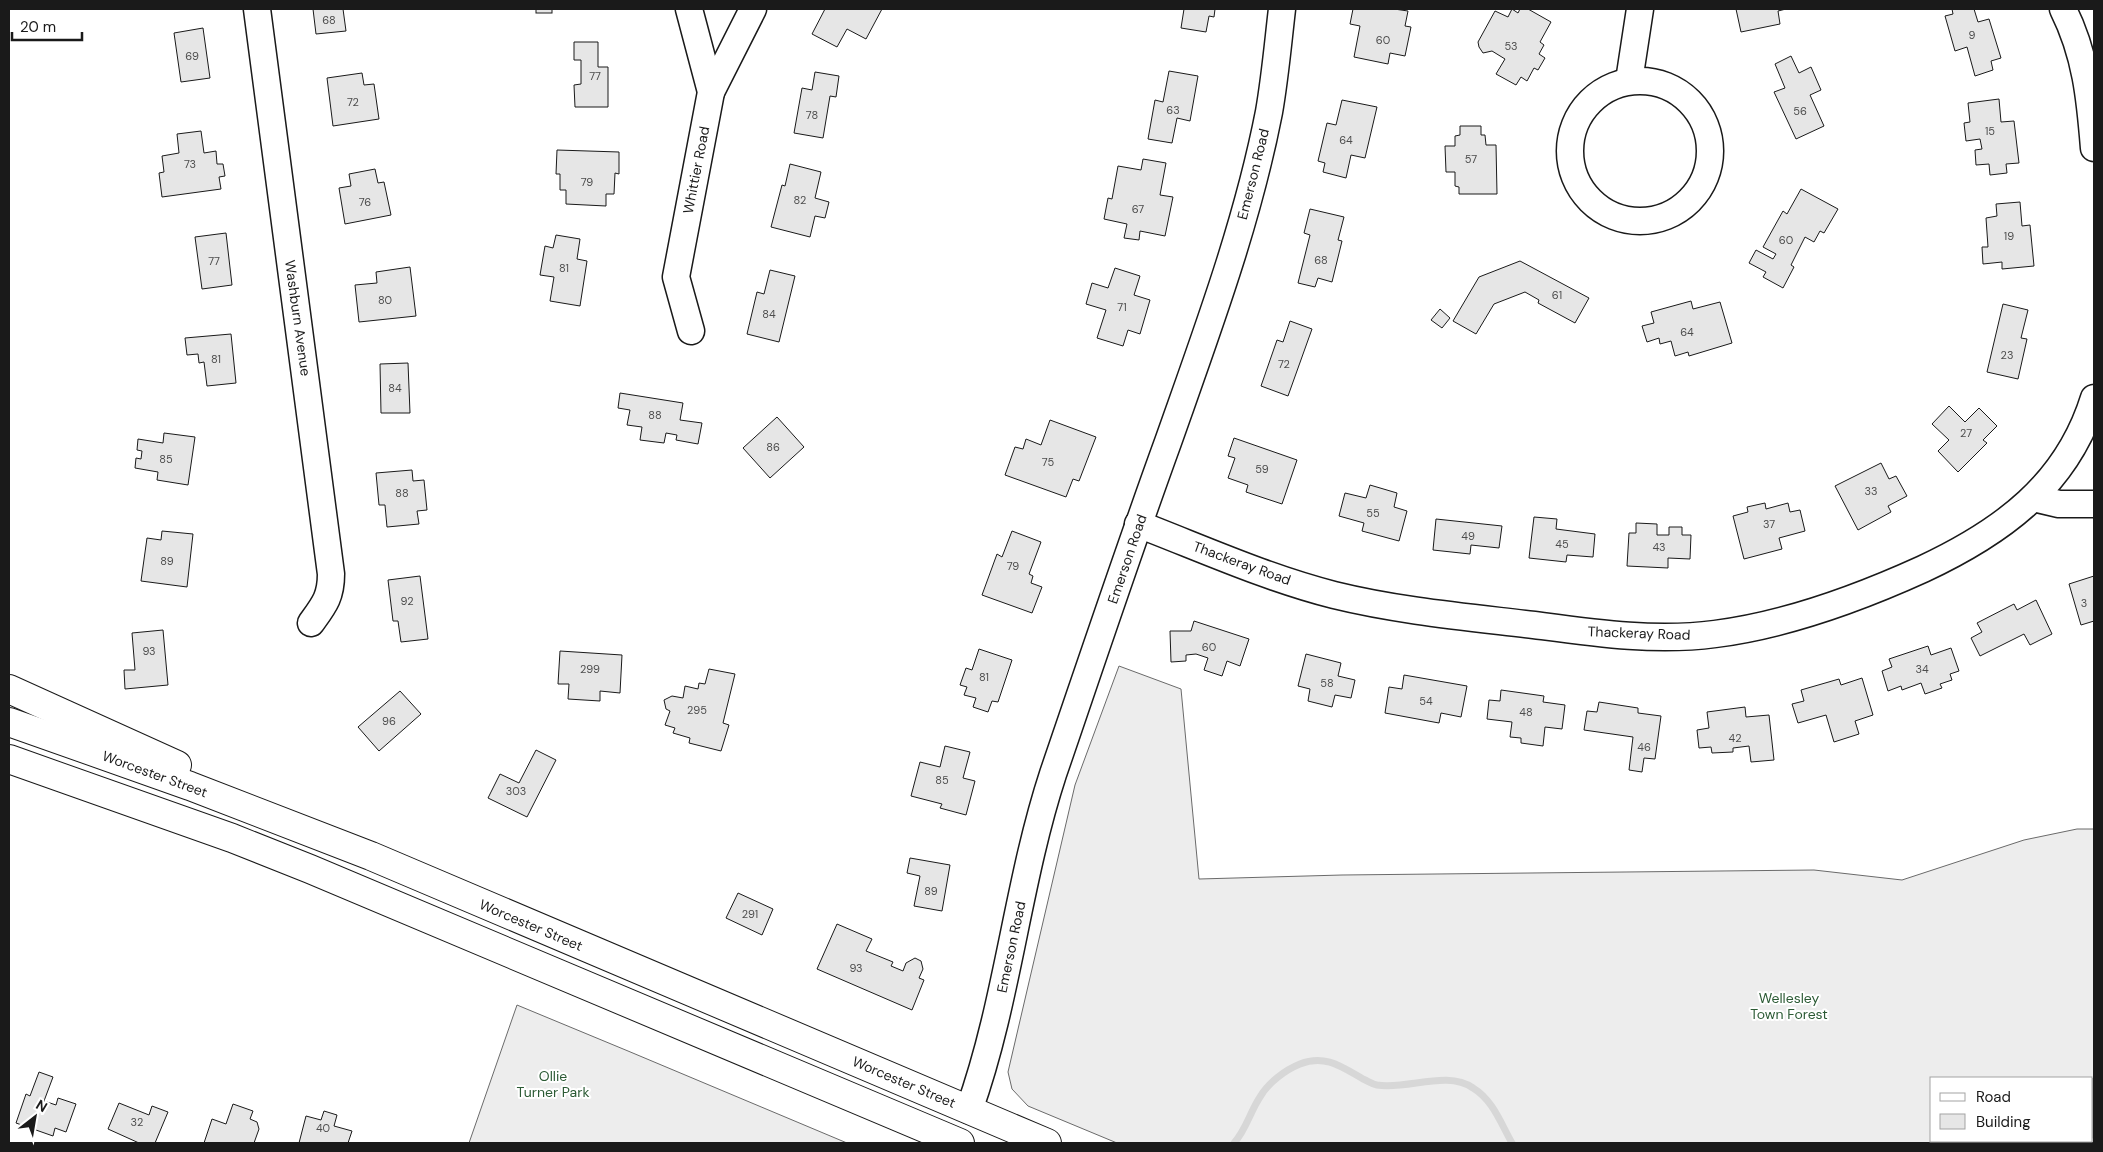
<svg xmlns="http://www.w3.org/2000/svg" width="2103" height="1152" font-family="'DM Sans',sans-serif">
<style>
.built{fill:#ededed;stroke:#6a6a6a;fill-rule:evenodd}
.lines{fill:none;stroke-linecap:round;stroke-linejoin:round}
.stream{stroke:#d7d7d7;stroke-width:7}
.building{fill:#e6e6e6;stroke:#1a1a1a}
.minor-casing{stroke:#1a1a1a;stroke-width:29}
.highway-casing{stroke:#1a1a1a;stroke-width:30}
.minor{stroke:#fff;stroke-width:26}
.highway{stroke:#fff;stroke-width:28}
.labels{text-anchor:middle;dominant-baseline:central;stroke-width:4;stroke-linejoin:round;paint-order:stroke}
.number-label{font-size:11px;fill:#4d4d4d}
.street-label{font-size:14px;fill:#1a1a1a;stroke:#fff}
.park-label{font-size:14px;fill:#2b5a34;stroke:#fff}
</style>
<rect width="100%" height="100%" fill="#fff"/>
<g class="built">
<path d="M1119,666L1181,689L1199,879L1342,875L1814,870L1902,880L2024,840L2077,829H2094V1143H1117L1028,1106L1012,1089L1008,1072L1075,785ZM2092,1078V1141H1932V1078Z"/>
<polygon points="517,1005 628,1051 847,1143 469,1143"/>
</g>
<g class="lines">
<g class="stream">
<polyline points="2067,1141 2094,1142"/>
<path d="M1234,1143C1246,1130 1250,1112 1260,1097C1268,1083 1285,1070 1300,1064C1325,1054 1342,1067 1363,1079C1368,1081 1372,1084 1377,1085C1408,1090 1447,1070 1473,1088C1493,1100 1501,1124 1512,1143"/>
<polyline points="1980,1143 1984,1141"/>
</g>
</g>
<g class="building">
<polygon points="313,9 343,9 346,31 316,34"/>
<rect x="536" y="9" width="16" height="4"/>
<polygon points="825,9 882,9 866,39 847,29 837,47 812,34"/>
<polygon points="1184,9 1215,9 1214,17 1209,16 1206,32 1181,28"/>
<polygon points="1353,9 1394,9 1408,11 1405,26 1411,27 1405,56 1390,53 1388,64 1354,57 1360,26 1350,24"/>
<polygon points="1512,9 1518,13 1520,9 1528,9 1551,22 1540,42 1544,45 1539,54 1545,58 1538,70 1534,68 1527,81 1521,77 1516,85 1496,74 1505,59 1492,51 1483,53 1479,47 1478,42 1495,11 1508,17"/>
<polygon points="1736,9 1786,9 1778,11 1780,24 1741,32"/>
<polygon points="1952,9 1974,9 1978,22 1989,19 2001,58 1991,61 1993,70 1975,76 1967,47 1955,51 1945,16 1953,14"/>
<polygon points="203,28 210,78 181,82 174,33"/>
<polygon points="574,42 598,42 598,67 608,67 608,107 575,107 574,85 581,84 581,60 574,60"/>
<polygon points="1791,56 1799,73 1811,67 1821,90 1810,95 1824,126 1796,139 1774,92 1785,88 1775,64"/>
<polygon points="1169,71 1198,76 1190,121 1177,118 1172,143 1148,139 1155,100 1163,102"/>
<polygon points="815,72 839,76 836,97 830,96 823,138 794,133 802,88 812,90"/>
<polygon points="362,73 364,85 374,84 379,119 333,126 327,78"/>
<polygon points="1999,99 2001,122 2014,121 2019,163 2006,164 2007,173 1990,175 1989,164 1976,165 1975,150 1982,149 1980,139 1966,141 1964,123 1970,122 1968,103"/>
<polygon points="1342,100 1377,107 1365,158 1351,155 1346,178 1323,172 1325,163 1318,161 1327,123 1336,125"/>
<polygon points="1460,126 1481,126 1481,135 1485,135 1486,145 1496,145 1497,194 1459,194 1459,187 1455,186 1455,172 1446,172 1445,146 1455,146 1455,136 1460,135"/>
<polygon points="201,131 204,153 216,151 217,164 223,164 225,176 219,177 221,189 162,197 159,173 164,172 162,156 179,153 177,134"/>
<polygon points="557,150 619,152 619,174 615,173 614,194 606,194 606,206 566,204 566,190 560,190 560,174 556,174"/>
<polygon points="1143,159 1166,163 1160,195 1173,197 1165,236 1140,231 1139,240 1124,238 1127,224 1104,219 1108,198 1112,199 1118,166 1141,170"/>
<polygon points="790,164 821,172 815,198 829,202 825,218 815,216 810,237 771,227 782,185 785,186"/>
<polygon points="375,169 378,183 384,182 391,215 345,224 339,188 351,186 349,174"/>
<polygon points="1801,189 1838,209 1824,233 1820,231 1814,242 1805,237 1791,265 1794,267 1783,288 1763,277 1766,272 1749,263 1756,250 1773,259 1776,254 1763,247 1783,211 1787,214"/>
<polygon points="2020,202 2022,226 2030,225 2034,266 2002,269 2002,262 1983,264 1982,247 1988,247 1986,218 1997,216 1996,204"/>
<polygon points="1310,209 1344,217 1338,240 1342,241 1332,282 1318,278 1315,287 1298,283 1310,235 1304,233"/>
<polygon points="226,233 232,285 202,289 195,237"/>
<polygon points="556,235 580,239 577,259 587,261 580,306 550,301 554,277 540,275 545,246 553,248"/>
<polygon points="1520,261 1589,298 1575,323 1538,303 1539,300 1525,292 1494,304 1476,334 1453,321 1479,277"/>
<polygon points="410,267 416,316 359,322 355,285 377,283 376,272"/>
<polygon points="1115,268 1140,276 1134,295 1150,300 1140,334 1128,330 1123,346 1097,338 1106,310 1086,304 1092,283 1108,288"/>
<polygon points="770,270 795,276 779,342 747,334 757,292 764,294"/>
<polygon points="1691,301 1693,309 1720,302 1732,343 1689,356 1688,352 1675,356 1671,341 1660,344 1659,338 1647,342 1642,326 1654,323 1651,312"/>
<polygon points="2003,304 2028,310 2021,338 2027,339 2018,379 1987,372"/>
<polygon points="1440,309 1450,318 1442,328 1431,320"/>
<polygon points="1290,321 1312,329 1288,396 1261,386 1277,340 1283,342"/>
<polygon points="231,334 236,383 207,386 204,362 199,363 198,354 187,355 185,338"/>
<polygon points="408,363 410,413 381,413 380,364"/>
<polygon points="620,393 683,403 680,420 702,423 698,444 676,440 677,435 666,433 664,443 640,440 642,427 627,425 630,410 618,408"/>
<polygon points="1949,406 1965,422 1979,408 1997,426 1983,440 1987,443 1958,472 1938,451 1949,440 1932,424"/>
<polygon points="777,417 804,447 770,478 743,448"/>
<polygon points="1050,420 1096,437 1079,481 1073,479 1066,497 1005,475 1015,447 1023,449 1026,439 1041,445"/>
<polygon points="164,433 195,437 188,485 157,480 158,472 135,468 136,458 141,459 142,451 137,450 138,439 163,443"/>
<polygon points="1234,438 1297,460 1282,504 1246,492 1248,485 1228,478 1235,458 1228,456"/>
<polygon points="1881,463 1889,479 1896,476 1907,496 1888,506 1891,512 1858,530 1835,486"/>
<polygon points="412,470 413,481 424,480 427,510 417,511 419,524 387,527 385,505 379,505 376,473"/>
<polygon points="1370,485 1397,493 1394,507 1407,511 1399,541 1362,531 1364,523 1339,516 1345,493 1366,498"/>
<polygon points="1765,503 1766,509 1788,503 1790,512 1800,510 1805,531 1779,538 1782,549 1744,559 1733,516 1748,512 1747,507"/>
<polygon points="1534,517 1557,519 1556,529 1595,534 1593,557 1567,555 1566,562 1529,558"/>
<polygon points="1436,519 1502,526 1499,548 1471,545 1470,554 1433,550"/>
<polygon points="1636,523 1657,524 1657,535 1669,535 1669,527 1682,527 1682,535 1691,535 1690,559 1668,558 1668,568 1627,566 1629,533 1636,533"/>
<polygon points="162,531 193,534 187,587 141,581 147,538 161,540"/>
<polygon points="1012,531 1041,542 1029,574 1033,576 1031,583 1042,587 1032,613 982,595 997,554 1002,557"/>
<polygon points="420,576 428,639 401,642 398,621 393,621 388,580"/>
<polygon points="2094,576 2094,621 2081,625 2069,584"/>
<polygon points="2036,600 2052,634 2030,645 2024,634 1980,656 1971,638 1982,632 1977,623 2014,604 2017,610"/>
<polygon points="1194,621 1249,639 1240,666 1227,661 1222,676 1204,670 1208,658 1196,654 1186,655 1186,661 1171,662 1170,631 1191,631"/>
<polygon points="163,630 168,685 125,689 124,670 135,670 132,633"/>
<polygon points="1928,646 1931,655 1951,648 1959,671 1950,674 1952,680 1940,684 1942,688 1925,694 1921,683 1902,690 1901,686 1888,691 1882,671 1892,667 1889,659"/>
<polygon points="979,649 1012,660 998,702 992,701 988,712 973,707 976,698 964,695 967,687 960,685 966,668 972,670"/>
<polygon points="560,651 622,655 620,693 600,691 600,701 568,699 569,684 558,684"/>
<polygon points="1306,654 1341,663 1338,676 1355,680 1351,698 1335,695 1332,707 1308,701 1310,689 1298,686"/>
<polygon points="709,669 735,674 723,723 729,725 721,751 689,743 690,738 673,733 675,728 665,725 670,711 666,709 664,700 672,696 683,698 685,686 698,689 699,683 705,684"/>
<polygon points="1404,675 1467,686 1461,717 1441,713 1439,723 1385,713 1389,687 1402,689"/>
<polygon points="1862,678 1873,715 1855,721 1859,734 1834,742 1826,715 1798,723 1792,704 1804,701 1801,690 1839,679 1841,685"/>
<polygon points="1501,690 1544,696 1543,702 1565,705 1562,729 1545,727 1543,746 1521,743 1521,738 1510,737 1512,722 1487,719 1489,700 1500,701"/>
<polygon points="400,691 421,714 379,751 358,727"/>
<polygon points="1599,702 1638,708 1638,713 1661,716 1655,759 1644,758 1642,772 1629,770 1633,737 1584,730 1587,711 1597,712"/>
<polygon points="1745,707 1746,717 1769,715 1774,760 1751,762 1749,746 1733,748 1733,752 1712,753 1711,747 1699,748 1697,730 1709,728 1707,712"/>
<polygon points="945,746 970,752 963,778 975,781 966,815 940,808 942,804 911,796 920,762 940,767"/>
<polygon points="536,750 556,760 527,817 488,798 500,774 519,783"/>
<polygon points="910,858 950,865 942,911 914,906 920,876 907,873"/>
<polygon points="738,893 773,909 762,935 726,918"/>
<polygon points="837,924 872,939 866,951 893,962 891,966 903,971 906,963 915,958 921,961 923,969 919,978 924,980 912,1010 817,969"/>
<polygon points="39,1072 53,1077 44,1101 56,1105 58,1098 76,1104 66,1132 55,1128 53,1136 16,1123 26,1094 30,1096"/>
<polygon points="119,1103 149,1115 152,1106 168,1112 155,1143 139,1143 108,1129"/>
<polygon points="233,1104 253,1111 250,1119 257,1122 259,1129 254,1143 204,1143 212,1119 226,1124"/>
<polygon points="324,1111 337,1115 334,1126 352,1131 348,1143 299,1143 306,1116 321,1120"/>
</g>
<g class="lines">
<g class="minor-casing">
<g id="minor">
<path d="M257,9L331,574C331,597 324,605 311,623"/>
<polyline points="689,9 711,92 676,277 691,331"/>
<path d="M2063,9C2086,55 2090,98 2094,148"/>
<circle cx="1640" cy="151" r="70"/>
<polyline points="1629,81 1640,9"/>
<polyline points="711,92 753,9"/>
<polyline points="2033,498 2059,504 2094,504"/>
<path d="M1138,524C1203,549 1267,578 1334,595C1399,611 1467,617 1534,625C1594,633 1655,642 1715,634C1786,625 1857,599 1923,569C2002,532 2067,485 2094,398"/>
<path d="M969,1110C1008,1001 1017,884 1053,774C1091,663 1128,552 1168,442C1206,334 1247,225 1269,112C1275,78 1278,43 1282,9"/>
</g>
</g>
<g class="highway-casing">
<g id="highway">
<polyline points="9,689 177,765"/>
<polyline points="9,722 190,786 371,856 1047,1143"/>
<polyline points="9,759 232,838 310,869 960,1143"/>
</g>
</g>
<use href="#minor" class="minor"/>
<use href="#highway" class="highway"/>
</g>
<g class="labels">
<g class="number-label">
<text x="329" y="20">68</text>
<text x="1972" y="35">9</text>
<text x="1383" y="40">60</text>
<text x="1511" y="46">53</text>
<text x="192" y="56">69</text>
<text x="595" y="76">77</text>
<text x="353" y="102">72</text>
<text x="1173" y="110">63</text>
<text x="1800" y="111">56</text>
<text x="812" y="115">78</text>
<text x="1990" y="131">15</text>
<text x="1346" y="140">64</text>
<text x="1471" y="159">57</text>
<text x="190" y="164">73</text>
<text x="587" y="182">79</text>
<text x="800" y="200">82</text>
<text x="365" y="202">76</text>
<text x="1138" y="209">67</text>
<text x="2009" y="236">19</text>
<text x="1786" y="240">60</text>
<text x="1321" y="260">68</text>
<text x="214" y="261">77</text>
<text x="564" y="268">81</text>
<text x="1557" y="295">61</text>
<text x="385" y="300">80</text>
<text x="1122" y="307">71</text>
<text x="769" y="314">84</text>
<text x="1687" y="332">64</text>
<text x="2007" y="355">23</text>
<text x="216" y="359">81</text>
<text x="1284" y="364">72</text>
<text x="395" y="388">84</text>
<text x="655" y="415">88</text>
<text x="1966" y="433">27</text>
<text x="773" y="447">86</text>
<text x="166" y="459">85</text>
<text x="1048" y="462">75</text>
<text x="1262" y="469">59</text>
<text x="1871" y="491">33</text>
<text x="402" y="493">88</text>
<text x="1373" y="513">55</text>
<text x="1769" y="524">37</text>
<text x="1468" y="536">49</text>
<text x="1562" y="544">45</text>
<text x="1659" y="547">43</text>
<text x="167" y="561">89</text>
<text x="1013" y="566">79</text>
<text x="407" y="601">92</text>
<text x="2084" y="603">3</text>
<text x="1209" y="647">60</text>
<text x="149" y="651">93</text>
<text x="590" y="669">299</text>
<text x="1922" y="669">34</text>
<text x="984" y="677">81</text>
<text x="1327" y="683">58</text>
<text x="1426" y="701">54</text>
<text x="697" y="710">295</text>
<text x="1526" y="712">48</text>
<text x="389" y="721">96</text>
<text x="1735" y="738">42</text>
<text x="1644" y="747">46</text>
<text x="942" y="780">85</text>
<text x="516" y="791">303</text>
<text x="931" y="891">89</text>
<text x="750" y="914">291</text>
<text x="856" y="968">93</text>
<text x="137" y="1122">32</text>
<text x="323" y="1128">40</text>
</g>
<g class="street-label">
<text transform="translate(696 170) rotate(-79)">Whittier Road</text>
<text transform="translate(1253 174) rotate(-76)">Emerson Road</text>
<text transform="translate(298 318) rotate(82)">Washburn Avenue</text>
<text transform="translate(1127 559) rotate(-71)">Emerson Road</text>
<text transform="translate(1242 563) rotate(20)">Thackeray Road</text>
<text transform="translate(1639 633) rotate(2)">Thackeray Road</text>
<text transform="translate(155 774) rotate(20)">Worcester Street</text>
<text transform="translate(531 925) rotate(23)">Worcester Street</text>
<text transform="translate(1011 947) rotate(-78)">Emerson Road</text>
<text transform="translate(904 1082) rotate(23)">Worcester Street</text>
</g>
<g class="park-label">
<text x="1789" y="998">Wellesley<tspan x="1789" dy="16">Town Forest</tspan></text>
<text x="553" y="1076">Ollie<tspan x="553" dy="16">Turner Park</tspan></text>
</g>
</g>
<rect width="2103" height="1152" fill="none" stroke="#1a1a1a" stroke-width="20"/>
<rect x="1930" y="1077" width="162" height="65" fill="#ffffff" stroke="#a3a3a3"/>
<rect x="1940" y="1093" width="25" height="8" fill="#ffffff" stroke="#a3a3a3"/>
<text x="1976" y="1102" font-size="15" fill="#1a1a1a">Road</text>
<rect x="1940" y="1114" width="25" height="15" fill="#e6e6e6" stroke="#a3a3a3"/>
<text x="1976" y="1127" font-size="15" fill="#1a1a1a">Building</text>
<g transform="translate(35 1117) rotate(31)" stroke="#ffffff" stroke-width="4" paint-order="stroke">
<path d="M0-4L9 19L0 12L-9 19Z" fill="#1a1a1a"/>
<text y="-8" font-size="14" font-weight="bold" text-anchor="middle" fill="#1a1a1a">N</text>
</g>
<path d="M12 32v8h70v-8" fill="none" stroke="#1a1a1a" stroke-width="2.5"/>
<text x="20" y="32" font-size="15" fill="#1a1a1a" stroke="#ffffff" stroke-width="4" paint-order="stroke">20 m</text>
</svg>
